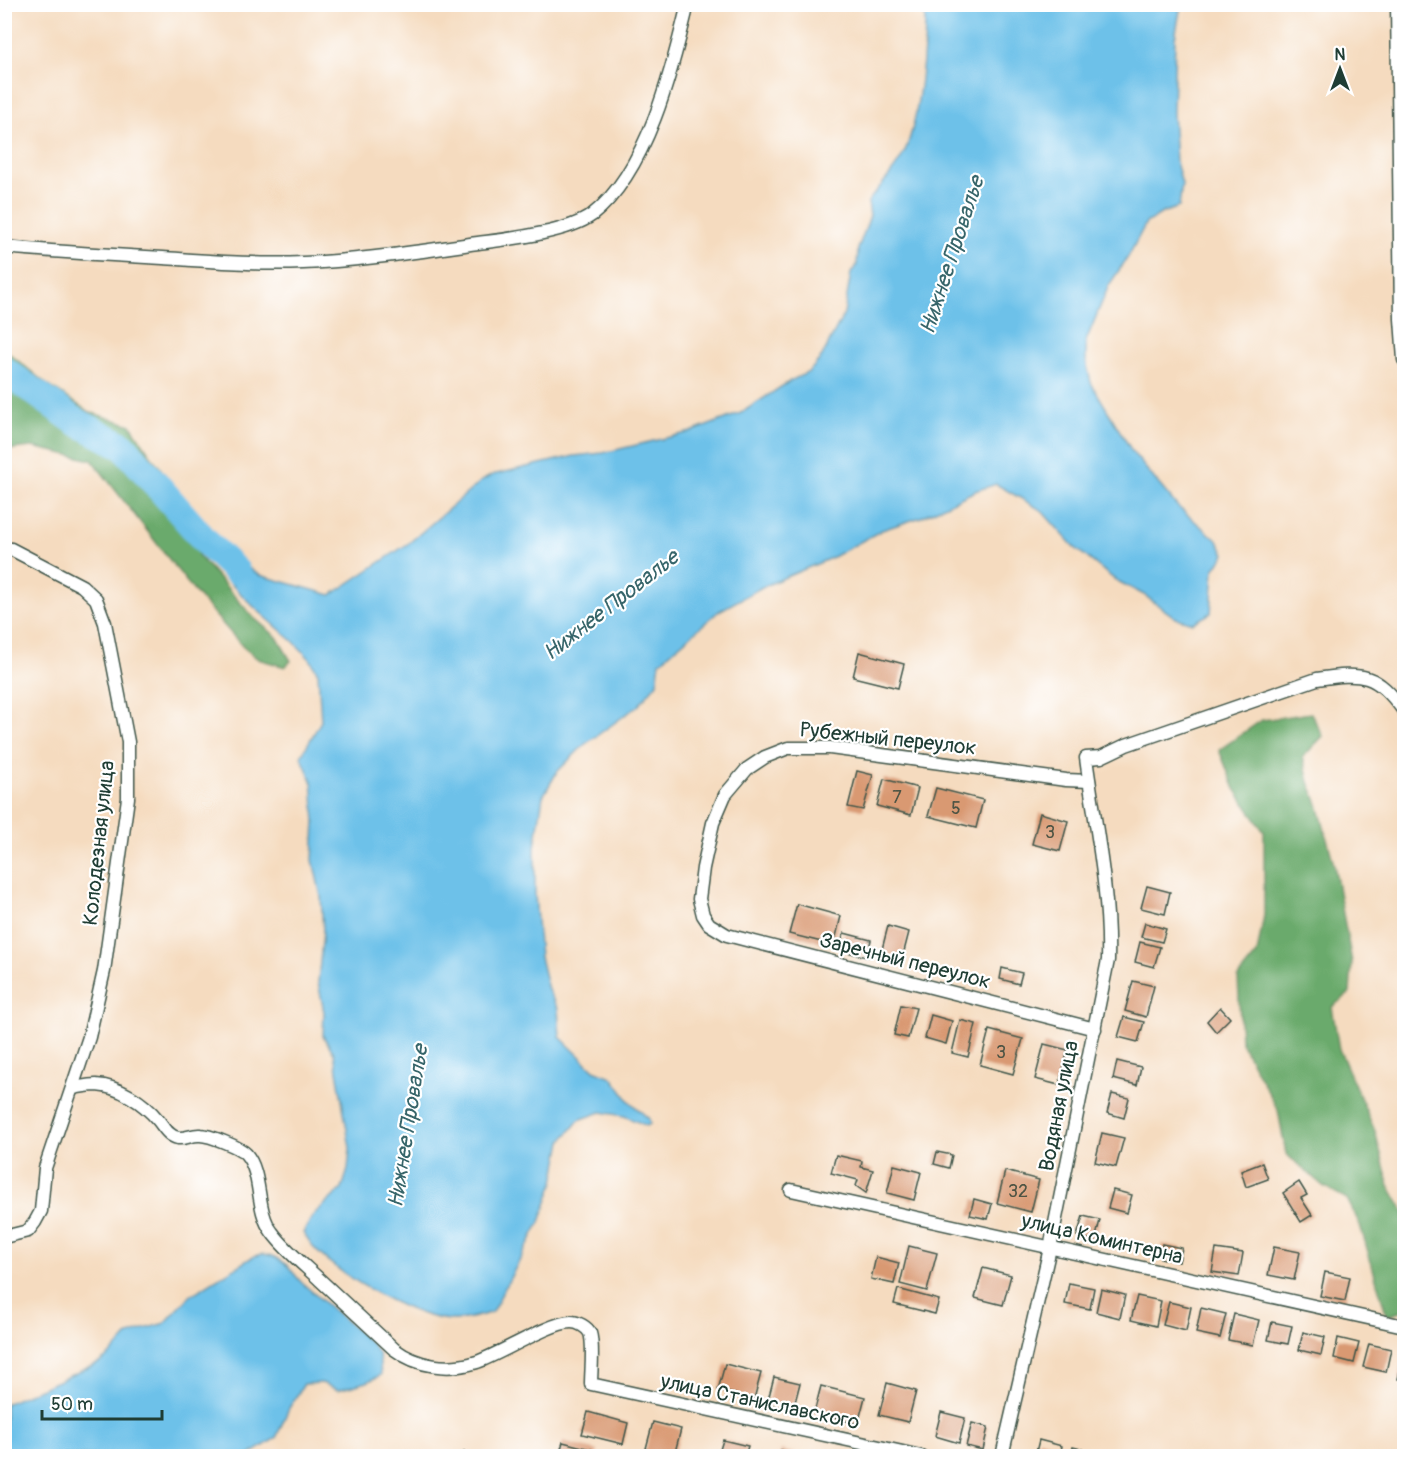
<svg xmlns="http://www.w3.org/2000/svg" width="1409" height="1461" font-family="Pangolin,sans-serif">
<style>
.forest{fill:#6aaa6c;stroke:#447450;stroke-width:1.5}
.water{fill:#6dc1e9;stroke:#467f8e;stroke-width:1.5}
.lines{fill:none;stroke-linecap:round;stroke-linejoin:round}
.river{stroke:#6dc1e9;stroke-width:28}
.building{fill:#d99972}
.minor-casing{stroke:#3f5549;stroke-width:15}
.minor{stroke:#fff;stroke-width:12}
.labels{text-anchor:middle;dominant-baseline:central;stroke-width:4.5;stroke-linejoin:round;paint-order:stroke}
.number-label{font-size:18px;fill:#4e5444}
.street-label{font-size:21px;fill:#1f3d34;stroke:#fff}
.water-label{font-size:22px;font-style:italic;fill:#36656a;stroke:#fff}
</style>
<rect width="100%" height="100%" fill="#fff"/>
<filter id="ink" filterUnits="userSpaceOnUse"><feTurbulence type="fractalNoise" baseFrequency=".0167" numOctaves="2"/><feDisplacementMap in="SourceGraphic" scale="12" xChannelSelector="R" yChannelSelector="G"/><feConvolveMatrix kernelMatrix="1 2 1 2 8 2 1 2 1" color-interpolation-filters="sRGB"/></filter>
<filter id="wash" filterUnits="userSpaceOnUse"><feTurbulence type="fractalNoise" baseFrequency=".008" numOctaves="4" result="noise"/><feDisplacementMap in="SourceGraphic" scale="24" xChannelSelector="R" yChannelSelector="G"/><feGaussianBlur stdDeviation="1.35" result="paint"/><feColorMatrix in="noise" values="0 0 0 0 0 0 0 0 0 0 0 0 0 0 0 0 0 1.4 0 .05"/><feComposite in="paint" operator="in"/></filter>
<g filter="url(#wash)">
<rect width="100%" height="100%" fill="#f5dbbf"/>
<g class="forest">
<polygon points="5,350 49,386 89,412 131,425 149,453 199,520 198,555 254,618 277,637 291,661 285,667 258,659 243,647 193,590 92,460 32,447 5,450"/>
<polygon points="1311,713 1323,736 1303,757 1309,782 1318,804 1334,865 1352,962 1350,993 1332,1007 1339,1049 1375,1131 1389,1185 1404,1212 1404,1311 1387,1316 1360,1225 1347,1199 1323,1186 1286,1154 1278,1110 1241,1043 1238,977 1257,954 1264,915 1264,832 1235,789 1219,750 1262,720"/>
</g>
<g class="water">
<path d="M925,5H1181L1175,38L1173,113L1176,162L1182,184L1179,207L1162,213L1146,223L1128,257L1109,285L1086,341V361L1091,383L1133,453L1177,506L1218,541L1225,554L1214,570L1211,613L1193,623L1176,618L1144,595L1114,579L1074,547L1041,510L996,484L975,491L921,517L882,530L831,558L762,587L719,611L660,662L657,683L639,705L584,745L557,772L543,796L535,847V895L540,957L548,990L558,1009L560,1037L594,1070L612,1077L629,1101L649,1119L650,1124L647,1126L624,1116L601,1112L579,1120L562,1141L554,1182L540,1222L492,1312C481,1316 468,1319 456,1320C419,1322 339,1276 314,1248C310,1244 307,1238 303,1233L314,1214L342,1189L348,1169L350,1148L334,1053L323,1036L324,1012L318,982L323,931L321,897L313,860L315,822L312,781L301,756L321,721L318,673L310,659L294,642L254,607L222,575L206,556L208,544L220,543L240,562L259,575L331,595L409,543L480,482L492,475L514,470L574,456L603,453L691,432L741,413L790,381L809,372L821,358L844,314L851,273L857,265L858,249L870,216L868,202C880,185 895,172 904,153C920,119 926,42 925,5Z"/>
<polygon points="263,1254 273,1256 287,1265 301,1282 372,1344 379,1355 381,1375 367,1382 338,1390 322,1383 304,1384 289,1408 276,1438 248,1456 5,1456 5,1404 99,1363 112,1353 127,1336 145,1329 165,1323 191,1295 254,1256"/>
</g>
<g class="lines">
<polyline class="river" points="4,370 75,421 123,446 208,544 236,571"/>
</g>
<g id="blocks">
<g class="building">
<polygon points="859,652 904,664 898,688 853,677"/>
<polygon points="857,771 873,775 863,810 848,807"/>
<polygon points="884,779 918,788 911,815 877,806"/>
<polygon points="936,788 983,800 976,828 928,816"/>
<polygon points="1040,813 1068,821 1060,851 1032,844"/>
<polygon points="1147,886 1170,892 1165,914 1141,908"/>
<polygon points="797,904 841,916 834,945 789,934"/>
<polygon points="1145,923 1166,929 1162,942 1141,937"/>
<polygon points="888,926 909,932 901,963 880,957"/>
<polygon points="844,933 871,940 867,957 839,950"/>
<polygon points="1140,942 1160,947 1154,967 1135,962"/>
<polygon points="1002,968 1022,973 1019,984 1000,979"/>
<polygon points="1133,981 1154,986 1146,1017 1125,1011"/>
<polygon points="901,1005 916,1008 908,1038 894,1035"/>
<polygon points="1220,1007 1230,1018 1216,1032 1207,1021"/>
<polygon points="931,1015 952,1021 946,1044 925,1038"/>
<polygon points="1124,1017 1144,1022 1138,1042 1118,1037"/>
<polygon points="960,1020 976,1024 968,1057 952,1053"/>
<polygon points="989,1030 1023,1039 1013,1074 980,1065"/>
<polygon points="1044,1044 1068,1050 1059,1085 1035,1079"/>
<polygon points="1117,1061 1141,1067 1137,1085 1113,1079"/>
<polygon points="1112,1094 1129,1098 1124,1118 1107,1113"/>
<polygon points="1102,1133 1124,1138 1116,1167 1095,1162"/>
<polygon points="937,1152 952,1155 949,1168 934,1164"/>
<polygon points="836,1155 862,1161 861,1167 873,1170 866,1193 856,1186 858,1180 831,1173"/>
<polygon points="1262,1163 1268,1179 1246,1187 1241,1171"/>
<polygon points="894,1165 921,1172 914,1200 887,1193"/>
<polygon points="1005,1171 1039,1180 1031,1212 997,1203"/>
<polygon points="1299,1182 1307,1195 1301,1198 1312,1215 1301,1222 1283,1193"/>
<polygon points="1113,1190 1132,1195 1127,1213 1108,1208"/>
<polygon points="974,1199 992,1204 988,1219 970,1215"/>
<polygon points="1083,1216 1100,1220 1095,1241 1077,1236"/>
<polygon points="1162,1244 1182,1248 1179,1262 1160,1258"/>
<polygon points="909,1246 937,1253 927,1291 900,1284"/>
<polygon points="1274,1247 1300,1252 1294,1280 1268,1275"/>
<polygon points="1216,1249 1243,1253 1239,1276 1212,1272"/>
<polygon points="876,1257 899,1263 894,1284 871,1279"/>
<polygon points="983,1268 1011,1275 1003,1305 975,1298"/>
<polygon points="1325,1272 1350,1277 1345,1301 1320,1296"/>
<polygon points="1069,1283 1094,1288 1090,1309 1065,1304"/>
<polygon points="898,1289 939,1300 935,1314 894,1304"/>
<polygon points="1101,1289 1125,1295 1120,1318 1096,1312"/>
<polygon points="1137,1296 1161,1301 1156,1326 1131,1320"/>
<polygon points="1169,1302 1191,1307 1186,1331 1163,1325"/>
<polygon points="1201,1308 1226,1314 1220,1338 1196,1333"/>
<polygon points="1234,1314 1259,1320 1253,1345 1228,1340"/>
<polygon points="1272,1322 1292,1326 1288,1344 1268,1340"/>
<polygon points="1303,1332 1325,1337 1321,1355 1299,1350"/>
<polygon points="1338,1338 1359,1343 1354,1363 1334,1358"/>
<polygon points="1369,1344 1391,1349 1386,1372 1363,1367"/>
<polygon points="1404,1353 1404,1381 1398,1379"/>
<polygon points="725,1364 761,1373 754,1399 718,1390"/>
<polygon points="774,1377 800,1383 793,1410 767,1404"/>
<polygon points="887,1383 916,1391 908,1422 879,1415"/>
<polygon points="821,1386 865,1397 858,1424 814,1413"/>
<polygon points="588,1412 628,1423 623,1444 582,1434"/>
<polygon points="941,1412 965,1418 959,1443 935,1436"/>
<polygon points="653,1422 681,1429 674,1456 644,1456"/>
<polygon points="972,1423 988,1427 983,1450 966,1446"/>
<polygon points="723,1440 748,1446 745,1456 718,1456"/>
<polygon points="1039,1440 1062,1446 1060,1456 1035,1456"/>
<polygon points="563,1442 598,1451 596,1456 559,1456"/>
<polygon points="1073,1447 1098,1453 1097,1456 1071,1456"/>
<polygon points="781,1450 802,1456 780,1456"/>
<polygon points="464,1452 478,1456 462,1456"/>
</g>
</g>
</g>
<g filter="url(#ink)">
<use href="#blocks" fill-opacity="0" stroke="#3f5549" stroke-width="1.5"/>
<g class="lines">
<g class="minor-casing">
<g id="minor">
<polyline points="1397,4 1401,319 1404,360"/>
<path d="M4,247C57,252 110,255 163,258C209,261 256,265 303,263C361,261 420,251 478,243C509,239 567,233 592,215C647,172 672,70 688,4"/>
<polyline points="4,548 11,549 82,586 96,599 105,623 128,742 128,798 104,971 89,1037 45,1168 41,1211 35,1222 28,1231 4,1237"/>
<polyline points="1089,781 1066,780 830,748 788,748 765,757 747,769 725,795 713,823 703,868 699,899 703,915 709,924 727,935 1095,1029"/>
<path d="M73,1088C80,1087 88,1085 96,1085C119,1086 144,1103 158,1120C164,1127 168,1136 178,1138C186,1139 193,1134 200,1135C209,1135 240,1147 246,1154C263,1174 255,1210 272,1232C285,1250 304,1265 320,1280C345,1303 369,1326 394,1349C418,1367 448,1371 477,1362C500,1354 551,1322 571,1322C578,1322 587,1327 590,1333C594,1345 591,1371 591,1384L921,1456"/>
<polyline points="791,1190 1404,1326"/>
<path d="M1002,1456L1050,1248L1108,960C1110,893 1095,825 1086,758L1101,757L1126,745L1317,679C1363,672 1376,673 1404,711"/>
</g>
</g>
<use href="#minor" class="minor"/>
</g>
</g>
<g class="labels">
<g class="number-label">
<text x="897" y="797">7</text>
<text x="956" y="808">5</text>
<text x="1050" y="832">3</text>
<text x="1001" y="1052">3</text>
<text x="1018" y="1191">32</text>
</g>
<g class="street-label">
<text transform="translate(888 739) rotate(6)">Рубежный переулок</text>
<text transform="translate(99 843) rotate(-84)">Колодезная улица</text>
<text transform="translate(905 961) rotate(14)">Заречный переулок</text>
<text transform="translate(1059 1106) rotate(-79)">Водяная улица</text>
<text transform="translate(1102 1239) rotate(13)">улица Коминтерна</text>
<text transform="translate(760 1402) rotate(12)">улица Станиславского</text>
</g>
<g class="water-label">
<text transform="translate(952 255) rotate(-72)">Нижнее Провалье</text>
<text transform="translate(611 605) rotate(-38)">Нижнее Провалье</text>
<text transform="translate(408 1126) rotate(-81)">Нижнее Провалье</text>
</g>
</g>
<rect width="1409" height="1461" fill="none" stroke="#fff" stroke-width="24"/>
<g transform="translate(1340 69)" stroke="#ffffff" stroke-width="4.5" paint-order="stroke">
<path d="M0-4.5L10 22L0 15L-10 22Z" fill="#1f3d34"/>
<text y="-9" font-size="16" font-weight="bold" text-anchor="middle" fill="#1f3d34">N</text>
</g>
<path d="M42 1410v9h120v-9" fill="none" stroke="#1f3d34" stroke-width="3"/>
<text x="51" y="1410" font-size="18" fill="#1f3d34" stroke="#ffffff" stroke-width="4.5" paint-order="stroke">50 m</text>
</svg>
